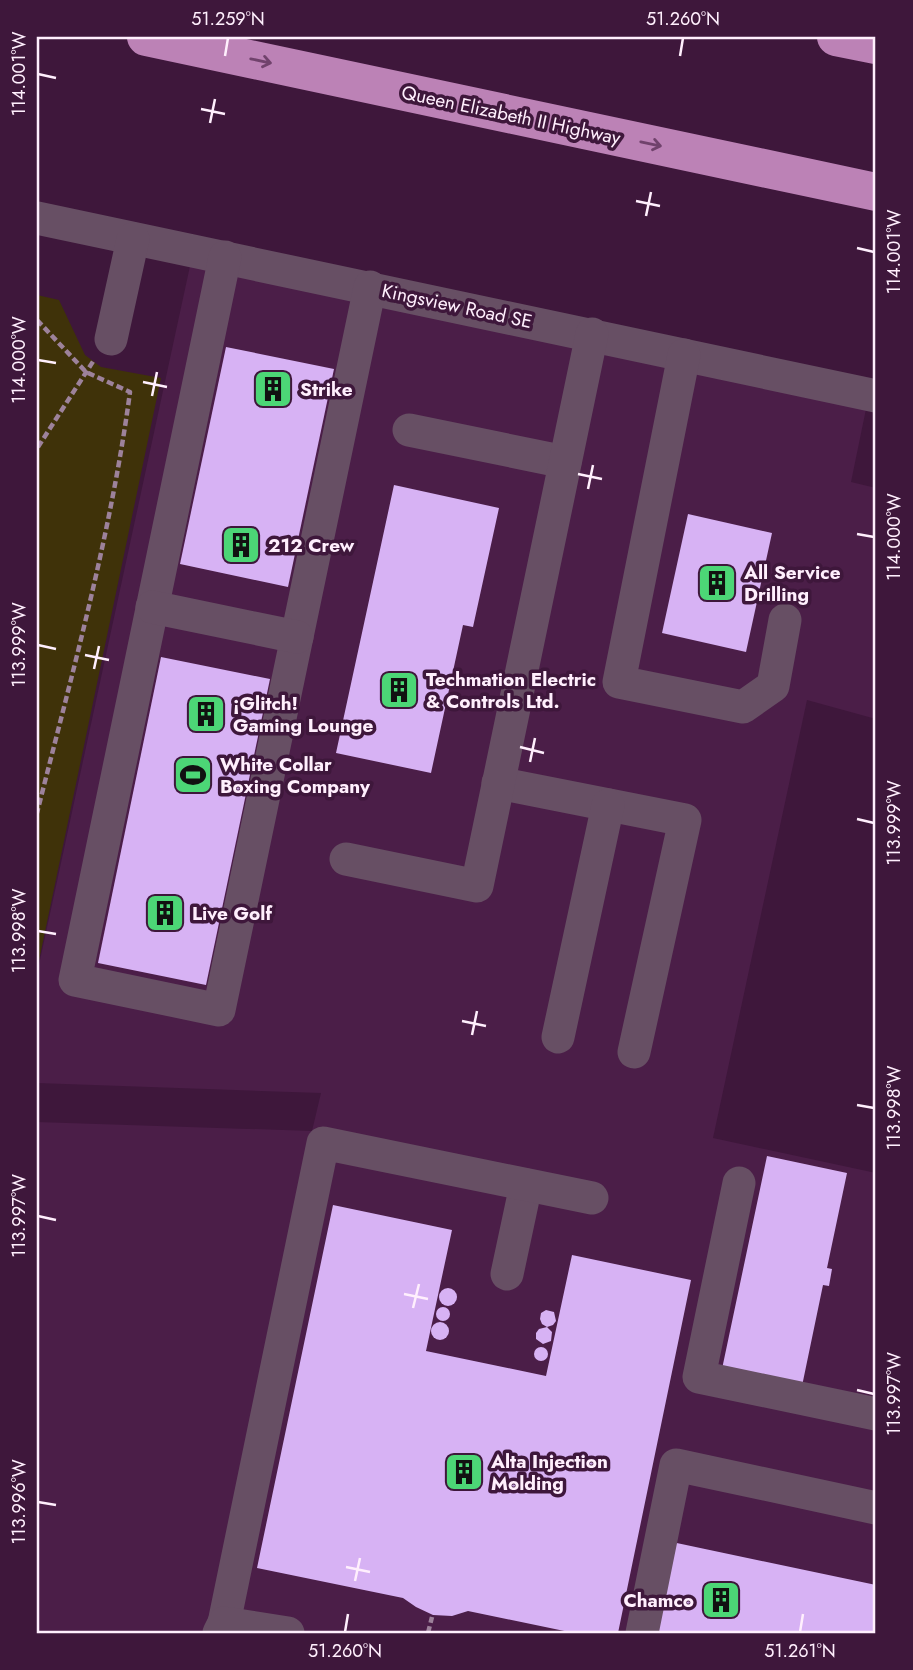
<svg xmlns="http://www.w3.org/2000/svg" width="913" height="1670" font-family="Jost,sans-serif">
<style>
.built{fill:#4b1e48}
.green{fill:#3f3209}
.building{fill:#d7b2f4}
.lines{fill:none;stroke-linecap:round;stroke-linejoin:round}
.path{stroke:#9d829b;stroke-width:4.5;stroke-dasharray:7 3.5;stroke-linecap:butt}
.minor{stroke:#674f64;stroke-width:33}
.highway{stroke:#bc82b6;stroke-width:38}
.oneway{stroke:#70426c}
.ticks{fill:none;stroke:#ffeffd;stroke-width:2.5}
.labels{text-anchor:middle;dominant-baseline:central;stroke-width:7;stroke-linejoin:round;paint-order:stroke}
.street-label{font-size:19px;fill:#ffeffd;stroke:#3e173b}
.poi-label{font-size:19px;font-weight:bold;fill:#ffeffd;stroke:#3e173b;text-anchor:start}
.neatline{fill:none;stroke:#ffeffd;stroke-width:2.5}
.ticks-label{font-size:18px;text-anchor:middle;fill:#ffeffd}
</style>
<rect width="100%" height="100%" fill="#3e173b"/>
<polygon class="built" points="190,266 866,409 851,482 876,488 876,719 807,700 713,1138 876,1173 876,1633 37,1633 37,1122 312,1131 321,1093 37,1083 37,974"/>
<polygon class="green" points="37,295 59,300 85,355 101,367 161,378 37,970"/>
<g class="building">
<polygon points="226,347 334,369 288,587 180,564"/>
<polygon points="394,485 499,508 473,627 463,625 431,773 336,753"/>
<polygon points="688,514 772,533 746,652 662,633"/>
<polygon points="161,657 270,679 206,985 98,963"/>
<polygon points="767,1156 847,1173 827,1268 832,1269 829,1286 823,1285 802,1386 722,1369"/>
<polygon points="333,1205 452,1230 426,1351 546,1376 572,1255 691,1280 618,1633 574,1633 468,1611 452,1616 433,1615 416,1607 403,1598 257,1568"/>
<circle cx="448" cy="1297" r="9"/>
<circle cx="443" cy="1314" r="7"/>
<polygon points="546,1310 554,1312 556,1321 553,1325 547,1327 552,1332 551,1341 543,1344 536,1339 536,1333 539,1329 547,1327 542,1324 540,1319 541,1313"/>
<circle cx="440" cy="1331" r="9"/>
<circle cx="541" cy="1354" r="7"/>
<polygon points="672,1542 876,1585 876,1633 653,1633"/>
</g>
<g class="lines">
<g class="path">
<path d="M37,320L86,372L130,392C111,534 72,674 37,813"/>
<polyline points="38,447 94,360"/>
<polyline points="428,1633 432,1617"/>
</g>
<g class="minor">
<polyline points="37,218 876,396"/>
<polyline points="225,257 75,980 219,1010 370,287"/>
<polyline points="111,339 133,239"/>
<polyline points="684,355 619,682 743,707 773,686 785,620"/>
<polyline points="409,430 565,462"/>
<polyline points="152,607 297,637"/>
<polyline points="498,783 685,820 634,1052"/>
<polyline points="346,859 477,886 592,334"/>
<polyline points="558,1037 608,805"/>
<polyline points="739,1183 699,1377 876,1414"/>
<polyline points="507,1274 526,1185"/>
<polyline points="224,1623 323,1143 592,1198"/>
<polyline points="219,1633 224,1623 288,1633"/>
<polyline points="642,1633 676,1465 876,1508"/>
</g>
<g class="highway">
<polyline points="146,37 876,192"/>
<polyline points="836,37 876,45"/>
</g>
</g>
<defs><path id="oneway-shaft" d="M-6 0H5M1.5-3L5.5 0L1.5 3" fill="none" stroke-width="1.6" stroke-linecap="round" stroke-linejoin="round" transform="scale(1.75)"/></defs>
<g class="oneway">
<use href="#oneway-shaft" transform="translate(261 61) rotate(12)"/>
<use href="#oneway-shaft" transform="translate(651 144) rotate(12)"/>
</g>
<path class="ticks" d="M225,56L228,38M680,56L683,38M38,74L56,78M201,109L225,114M210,123L215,99M636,201L660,206M646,216L651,192M857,248L874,252M38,360L56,363M143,382L167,387M152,396L157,372M578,474L602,479M588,489L593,465M857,534L874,537M38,645L56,649M85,655L109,660M94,669L99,646M520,747L544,753M530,762L535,738M857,819L874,823M38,931L56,934M462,1021L486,1026M472,1035L477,1011M857,1105L874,1108M38,1216L56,1220M404,1294L428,1299M413,1308L419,1284M857,1390L874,1394M38,1502L56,1505M346,1567L370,1572M355,1581L360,1558M345,1632L348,1614M800,1632L803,1614"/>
<defs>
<g id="building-square" transform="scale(2.0125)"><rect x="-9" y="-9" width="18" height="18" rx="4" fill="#4cd676" stroke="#3e173b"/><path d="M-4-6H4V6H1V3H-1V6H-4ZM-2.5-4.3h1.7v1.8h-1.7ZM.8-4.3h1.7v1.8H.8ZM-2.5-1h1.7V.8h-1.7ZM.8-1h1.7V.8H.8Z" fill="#111"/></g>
<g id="stadium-square" transform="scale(2.0125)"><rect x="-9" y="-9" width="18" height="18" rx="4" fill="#4cd676" stroke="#3e173b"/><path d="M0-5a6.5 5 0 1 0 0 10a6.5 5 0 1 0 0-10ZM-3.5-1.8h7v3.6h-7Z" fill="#111"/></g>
</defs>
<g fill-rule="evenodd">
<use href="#building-square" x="273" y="389"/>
<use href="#building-square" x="241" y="545"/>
<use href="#building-square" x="717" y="583"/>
<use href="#building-square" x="399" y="690"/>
<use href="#building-square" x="206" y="714"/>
<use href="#stadium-square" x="193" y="775"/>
<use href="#building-square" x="165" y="913"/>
<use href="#building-square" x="464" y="1472"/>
<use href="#building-square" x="721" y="1600"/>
</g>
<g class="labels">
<g class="street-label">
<text transform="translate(511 115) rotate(12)">Queen Elizabeth II Highway</text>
<text transform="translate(457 306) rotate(12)">Kingsview Road SE</text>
</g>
<g class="poi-label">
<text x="300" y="389">Strike</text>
<text x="268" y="545">212 Crew</text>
<text x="744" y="572">All Service<tspan x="744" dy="22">Drilling</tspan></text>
<text x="426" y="679">Techmation Electric<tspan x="426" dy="22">&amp; Controls Ltd.</tspan></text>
<text x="233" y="703">¡Glitch!<tspan x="233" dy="22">Gaming Lounge</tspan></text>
<text x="220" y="764">White Collar<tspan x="220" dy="22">Boxing Company</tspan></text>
<text x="192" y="913">Live Golf</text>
<text x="491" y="1461">Alta Injection<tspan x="491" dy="22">Molding</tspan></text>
<text x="694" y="1600" text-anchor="end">Chamco</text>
</g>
</g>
<rect width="913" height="1670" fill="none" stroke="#3e173b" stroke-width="77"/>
<rect x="38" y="38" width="836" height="1594" class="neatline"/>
<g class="ticks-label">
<text x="228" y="25">51.259°N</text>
<text x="683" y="25">51.260°N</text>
<text transform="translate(19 74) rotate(-90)" y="6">114.001°W</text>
<text transform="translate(894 252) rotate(-90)" y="6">114.001°W</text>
<text transform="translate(19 360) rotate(-90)" y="6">114.000°W</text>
<text transform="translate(894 537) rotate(-90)" y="6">114.000°W</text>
<text transform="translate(19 645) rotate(-90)" y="6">113.999°W</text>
<text transform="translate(894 823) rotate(-90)" y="6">113.999°W</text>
<text transform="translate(19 931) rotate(-90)" y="6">113.998°W</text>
<text transform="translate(894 1108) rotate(-90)" y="6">113.998°W</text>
<text transform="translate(19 1216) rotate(-90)" y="6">113.997°W</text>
<text transform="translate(894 1394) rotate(-90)" y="6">113.997°W</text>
<text transform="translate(19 1502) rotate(-90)" y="6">113.996°W</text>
<text x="345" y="1657">51.260°N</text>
<text x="800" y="1657">51.261°N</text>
</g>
</svg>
